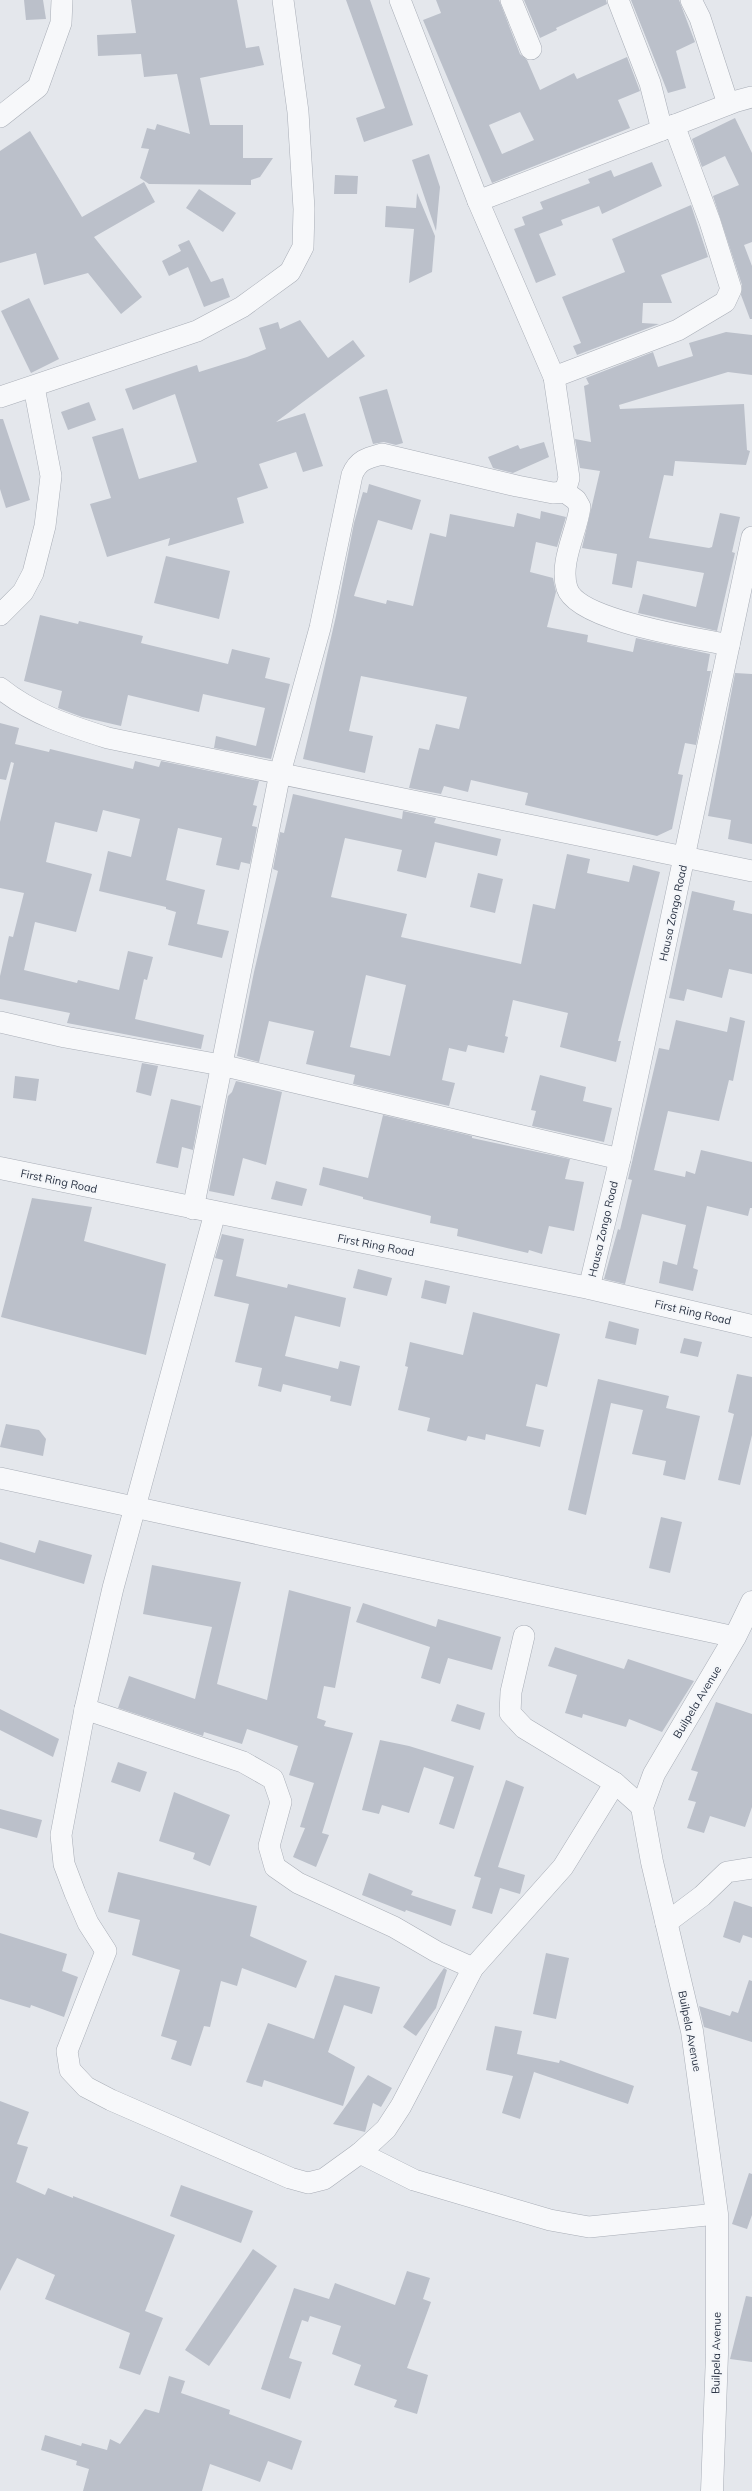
<svg xmlns="http://www.w3.org/2000/svg" width="752" height="2491" font-family="Mulish,sans-serif">
<style>
.building{fill:#bbc0ca;fill-rule:evenodd}
.lines{fill:none;stroke-linecap:round;stroke-linejoin:round}
.minor-casing{stroke:#a9aeb7;stroke-width:22}
.tertiary-casing{stroke:#a9aeb7;stroke-width:23}
.minor{stroke:#f7f8fa;stroke-width:21}
.tertiary{stroke:#f7f8fa;stroke-width:22}
.labels{text-anchor:middle;dominant-baseline:central;stroke-width:4;stroke-linejoin:round;paint-order:stroke}
.street-label{font-size:11px;fill:#2b3445;stroke:#f4f6f9}
</style>
<rect width="100%" height="100%" fill="#e4e7ec"/>
<g class="building">
<polygon points="24,0 43,0 46,19 26,20"/>
<polygon points="131,0 237,0 246,48 259,46 264,65 200,78 210,125 243,125 243,158 273,158 260,177 251,180 251,185 149,184 140,178 149,149 141,148 147,128 155,130 157,124 190,134 177,74 144,77 141,54 98,56 97,35 136,33"/>
<polygon points="346,0 370,0 413,125 364,142 356,118 385,108"/>
<path d="M436,0H499L520,54L527,60L540,90L574,73L577,79L627,57L640,91L618,100L630,128L492,183L423,20L441,13ZM520,112L534,140L502,154L489,125Z"/>
<polygon points="524,0 606,0 607,4 556,28 557,30 540,38"/>
<polygon points="631,0 679,0 695,42 676,51 686,88 668,93"/>
<polygon points="735,118 752,153 752,242 744,245 752,266 752,319 750,319 741,295 742,285 713,196 739,185 725,156 702,167 692,139"/>
<polygon points="30,131 82,217 144,182 155,202 94,237 142,297 121,314 88,273 44,285 36,253 0,263 0,151"/>
<polygon points="429,154 440,187 436,231 412,160"/>
<polygon points="652,162 662,186 602,214 599,206 561,220 563,225 539,234 556,275 536,283 514,229 525,225 522,217 543,209 540,202 590,183 588,179 611,170 614,177"/>
<polygon points="335,175 358,176 357,194 334,194"/>
<polygon points="199,189 236,213 223,232 186,208"/>
<polygon points="417,193 435,236 432,272 409,283 414,229 385,227 386,206 416,208"/>
<polygon points="691,205 708,257 661,275 672,303 643,303 642,323 659,324 577,355 573,346 581,343 562,297 625,272 612,239"/>
<polygon points="189,240 211,282 223,278 230,297 204,307 188,267 169,276 162,261 181,251 178,245"/>
<polygon points="29,298 59,359 31,373 1,311"/>
<polygon points="300,320 328,358 353,340 365,356 276,422 305,413 323,466 303,472 296,452 259,464 268,488 237,498 244,523 168,546 170,538 107,557 90,504 111,498 92,437 123,428 139,479 197,462 175,394 133,410 125,389 197,365 199,372 247,357 266,349 259,328 278,322 280,329"/>
<polygon points="726,332 752,335 752,375 728,372 619,405 620,409 744,404 747,450 750,451 746,465 675,461 673,476 664,475 649,538 709,548 712,547 720,513 740,517 732,552 735,553 717,631 638,613 643,594 696,607 704,573 637,561 632,588 612,584 617,554 582,548 600,471 580,468 575,439 591,442 584,386 589,384 586,378 653,352 658,367 693,356 689,343"/>
<polygon points="387,389 403,443 396,445 384,442 373,444 359,397"/>
<polygon points="89,402 96,420 68,430 61,412"/>
<polygon points="0,419 3,419 30,500 6,508 0,489"/>
<polygon points="544,442 549,457 513,473 493,468 488,457 518,445 520,449"/>
<polygon points="369,484 421,500 412,530 378,520 354,596 386,604 387,600 413,606 430,533 446,537 450,514 514,527 517,513 540,519 541,511 566,517 557,547 536,542 530,572 553,578 556,592 547,627 588,635 587,642 633,652 636,638 710,654 707,671 711,671 696,745 685,743 678,774 683,775 672,829 657,836 525,805 528,793 471,780 468,792 444,786 441,794 409,788 419,748 429,750 436,724 459,729 467,697 361,676 349,731 373,736 365,773 303,759 336,616 354,523 363,492 367,493"/>
<polygon points="166,556 230,571 219,619 154,603"/>
<polygon points="40,615 78,624 79,621 143,636 141,643 228,664 232,649 270,658 265,678 290,684 271,759 214,748 216,736 256,746 265,708 203,694 199,712 128,695 121,726 82,717 58,708 62,691 24,681"/>
<polygon points="735,673 752,674 752,844 728,839 731,820 708,816"/>
<polygon points="0,723 19,728 15,744 49,752 50,749 133,769 135,761 159,767 161,761 259,781 253,805 257,806 252,826 257,827 250,864 241,862 239,870 216,865 222,838 178,828 166,880 205,890 197,924 229,931 222,958 168,945 176,912 166,909 166,907 99,891 108,851 131,857 140,819 103,810 97,832 55,822 46,862 92,874 76,932 35,922 24,970 77,983 78,980 119,990 128,951 153,957 147,980 144,979 135,1019 204,1035 201,1049 67,1023 70,1013 0,999 0,976 9,936 13,937 24,893 0,888 0,822 14,763 11,762 6,780 0,779"/>
<path d="M293,794L402,819L403,811L436,818L434,823L501,839L497,856L435,842L426,878L397,871L402,850L345,838L331,897L407,914L401,937L521,964L533,904L555,909L567,854L590,859L587,873L629,882L633,865L660,872L618,1041H621L616,1062L560,1047L568,1013L513,1000L505,1036L508,1037L504,1053L468,1045L466,1052L449,1048L442,1080L455,1083L449,1106L353,1084L355,1075L306,1064L314,1031L269,1021L259,1062L237,1056L254,972L278,871L273,869L280,832L284,833ZM366,975L406,985L390,1056L350,1047Z"/>
<polygon points="478,873 503,879 495,913 470,907"/>
<polygon points="692,891 735,901 733,910 752,914 752,974 729,969 722,998 687,989 684,1001 669,998"/>
<polygon points="730,1017 745,1021 733,1081 729,1080 719,1121 668,1111 654,1170 685,1177 686,1171 695,1174 701,1150 752,1162 752,1208 750,1208 748,1216 707,1206 693,1268 698,1270 693,1291 659,1283 663,1261 677,1265 686,1225 642,1214 625,1284 604,1279 618,1229 620,1230 632,1180 628,1179 659,1048 669,1050 676,1020 727,1032"/>
<polygon points="142,1063 158,1066 151,1096 136,1092"/>
<polygon points="540,1075 586,1087 583,1101 612,1108 604,1142 532,1126 536,1111 531,1110"/>
<polygon points="15,1076 39,1079 36,1101 13,1098"/>
<polygon points="236,1081 282,1092 266,1165 243,1158 234,1196 209,1191 228,1096 232,1092"/>
<polygon points="171,1099 201,1106 193,1150 182,1147 178,1168 156,1163"/>
<polygon points="383,1115 472,1136 472,1138 570,1159 565,1179 584,1182 574,1231 549,1226 542,1254 529,1250 528,1253 457,1236 458,1229 430,1223 431,1216 363,1199 363,1197 319,1185 323,1167 368,1178"/>
<polygon points="276,1181 307,1189 302,1206 271,1199"/>
<polygon points="32,1198 92,1207 84,1241 166,1264 146,1355 1,1317"/>
<polygon points="222,1234 244,1239 236,1276 287,1288 288,1284 346,1298 340,1327 295,1316 285,1356 338,1369 340,1361 360,1366 351,1406 330,1401 331,1396 283,1384 281,1392 258,1386 262,1368 235,1362 249,1304 214,1296 223,1260 215,1258"/>
<polygon points="358,1269 392,1278 387,1296 353,1288"/>
<polygon points="425,1280 450,1286 446,1304 421,1298"/>
<polygon points="473,1312 560,1334 547,1387 536,1384 526,1426 544,1430 540,1447 486,1434 485,1440 468,1436 466,1441 427,1431 430,1418 398,1410 408,1367 405,1366 410,1342 463,1355"/>
<polygon points="609,1321 639,1329 636,1345 605,1338"/>
<polygon points="684,1338 702,1342 698,1357 680,1353"/>
<polygon points="737,1374 752,1377 752,1435 740,1485 718,1480 734,1414 728,1412"/>
<polygon points="598,1379 669,1396 666,1408 700,1416 685,1480 663,1475 666,1461 632,1454 643,1410 611,1403 586,1515 568,1510"/>
<polygon points="6,1424 39,1430 46,1439 43,1456 0,1447"/>
<polygon points="661,1517 682,1522 670,1573 649,1568"/>
<polygon points="39,1540 92,1555 84,1584 0,1559 0,1542 35,1553"/>
<polygon points="152,1565 241,1582 217,1684 267,1700 289,1590 351,1607 335,1688 324,1686 317,1718 326,1721 324,1726 353,1733 322,1833 329,1835 316,1867 293,1857 305,1828 300,1827 314,1783 289,1775 298,1746 247,1729 242,1744 204,1732 203,1736 118,1708 129,1676 195,1699 212,1627 143,1614"/>
<polygon points="363,1603 436,1627 438,1619 501,1637 492,1670 448,1658 440,1684 421,1678 430,1647 356,1622"/>
<polygon points="555,1647 624,1669 628,1659 694,1681 662,1732 629,1719 626,1727 583,1714 582,1718 565,1713 577,1675 548,1666"/>
<polygon points="716,1702 752,1714 752,1807 745,1827 710,1816 704,1833 687,1828 696,1802 688,1800 698,1772 691,1770"/>
<polygon points="457,1704 485,1713 480,1730 451,1721"/>
<polygon points="0,1709 59,1739 53,1757 0,1730"/>
<polygon points="380,1740 409,1746 474,1766 454,1829 439,1824 454,1777 424,1767 409,1813 382,1805 379,1814 362,1810"/>
<polygon points="118,1762 147,1772 140,1792 111,1782"/>
<polygon points="506,1780 524,1787 498,1867 525,1875 520,1894 500,1888 492,1914 472,1908 481,1878 474,1876"/>
<polygon points="174,1792 230,1815 210,1866 193,1859 195,1853 159,1841"/>
<polygon points="0,1809 42,1820 37,1838 0,1828"/>
<polygon points="118,1872 257,1906 250,1936 307,1961 296,1988 242,1968 237,1986 221,1981 210,2027 204,2026 191,2066 171,2059 177,2041 161,2036 180,1970 132,1955 140,1920 108,1912"/>
<polygon points="369,1873 413,1891 411,1895 456,1910 451,1926 406,1910 405,1912 362,1895"/>
<polygon points="734,1901 752,1907 752,1938 743,1935 740,1943 723,1937"/>
<polygon points="0,1933 67,1954 62,1971 78,1977 64,2017 31,2005 30,2008 0,1999"/>
<polygon points="546,1953 569,1958 556,2019 533,2014"/>
<polygon points="444,1968 447,1970 436,2008 416,2036 403,2027"/>
<polygon points="335,1975 380,1987 372,2014 344,2005 328,2052 355,2067 343,2106 264,2080 262,2087 246,2082 268,2023 314,2039"/>
<polygon points="749,1980 752,1981 752,2042 704,2027 699,2006 730,2016 732,2011 738,2013"/>
<polygon points="495,2026 522,2031 517,2054 559,2063 560,2060 634,2086 628,2104 534,2072 520,2119 502,2113 513,2076 486,2070"/>
<polygon points="368,2075 392,2088 381,2107 373,2103 365,2132 333,2124"/>
<polygon points="0,2101 29,2112 17,2144 28,2147 16,2182 45,2195 48,2188 73,2198 73,2196 175,2235 145,2311 163,2318 140,2375 119,2368 130,2333 45,2299 55,2275 17,2258 0,2291"/>
<polygon points="749,2173 752,2174 752,2215 747,2229 732,2224"/>
<polygon points="181,2185 253,2211 241,2243 170,2216"/>
<polygon points="253,2249 277,2266 209,2366 185,2350"/>
<polygon points="407,2271 430,2278 423,2299 431,2302 407,2368 428,2375 417,2414 394,2407 397,2400 354,2385 361,2365 332,2354 341,2326 310,2316 308,2322 302,2320 289,2358 302,2362 290,2399 261,2389 294,2288 329,2299 335,2283 395,2305"/>
<polygon points="746,2296 752,2297 752,2362 730,2359"/>
<polygon points="169,2376 185,2381 181,2393 230,2410 229,2414 302,2441 292,2470 268,2461 260,2482 210,2464 202,2491 83,2491 89,2469 76,2465 77,2461 41,2450 45,2435 81,2446 82,2443 107,2450 110,2439 120,2444 145,2409 159,2413"/>
</g>
<g class="lines">
<g class="minor-casing">
<g id="minor">
<polyline points="400,0 478,201 554,377 569,478 565,492"/>
<polyline points="511,0 531,49"/>
<polyline points="618,0 650,83 662,130"/>
<polyline points="691,0 700,18 728,104"/>
<polyline points="0,117 38,87 61,23 62,0"/>
<polyline points="478,201 737,101 752,97"/>
<polyline points="554,377 678,330 725,302 731,289 710,222 674,125"/>
<polyline points="0,397 197,331 242,307 290,272 303,247 304,209 298,112 283,0"/>
<polyline points="0,615 23,592 33,573 45,526 51,476 34,387"/>
<path d="M0,688C32,714 70,726 108,738L752,871"/>
<polyline points="0,1022 65,1037 221,1065 620,1159"/>
<path d="M193,1209L280,773L320,628L352,475C358,460 367,458 382,454L517,486L553,493L565,492L576,500L580,507C577,532 559,562 567,588C577,621 696,638 729,645"/>
<polyline points="215,1213 113,1588 85,1709 61,1835 64,1864 75,1893 88,1923 106,1951 67,2051 70,2070 86,2087 111,2100 290,2178 308,2183 324,2179 360,2153 386,2129 401,2106 473,1968 563,1867 615,1783"/>
<polyline points="589,1288 620,1159 752,537"/>
<polyline points="0,1478 735,1637"/>
<polyline points="524,1636 511,1692 510,1713 524,1728 615,1783 642,1807"/>
<polyline points="85,1709 243,1762 273,1779 281,1802 269,1846 275,1867 298,1883 394,1927 437,1952 473,1968"/>
<polyline points="666,1923 702,1896 727,1872 752,1868"/>
<polyline points="360,2153 414,2180 550,2220 589,2227 717,2214"/>
</g>
</g>
<g class="tertiary-casing">
<g id="tertiary">
<polyline points="0,1168 589,1288 752,1326"/>
<polyline points="712,2491 717,2354 717,2214 692,2031 652,1862 642,1807 654,1774 735,1637 752,1602"/>
</g>
</g>
<use href="#minor" class="minor"/>
<use href="#tertiary" class="tertiary"/>
</g>
<g class="labels">
<g class="street-label">
<text transform="translate(673 913) rotate(-78)">Hausa Zongo Road</text>
<text transform="translate(59 1181) rotate(12)">First Ring Road</text>
<text transform="translate(603 1229) rotate(-77)">Hausa Zongo Road</text>
<text transform="translate(376 1245) rotate(11)">First Ring Road</text>
<text transform="translate(693 1312) rotate(13)">First Ring Road</text>
<text transform="translate(697 1702) rotate(-59)">Builpela Avenue</text>
<text transform="translate(690 2031) rotate(79)">Builpela Avenue</text>
<text transform="translate(716 2353) rotate(-89)">Builpela Avenue</text>
</g>
</g>
</svg>
